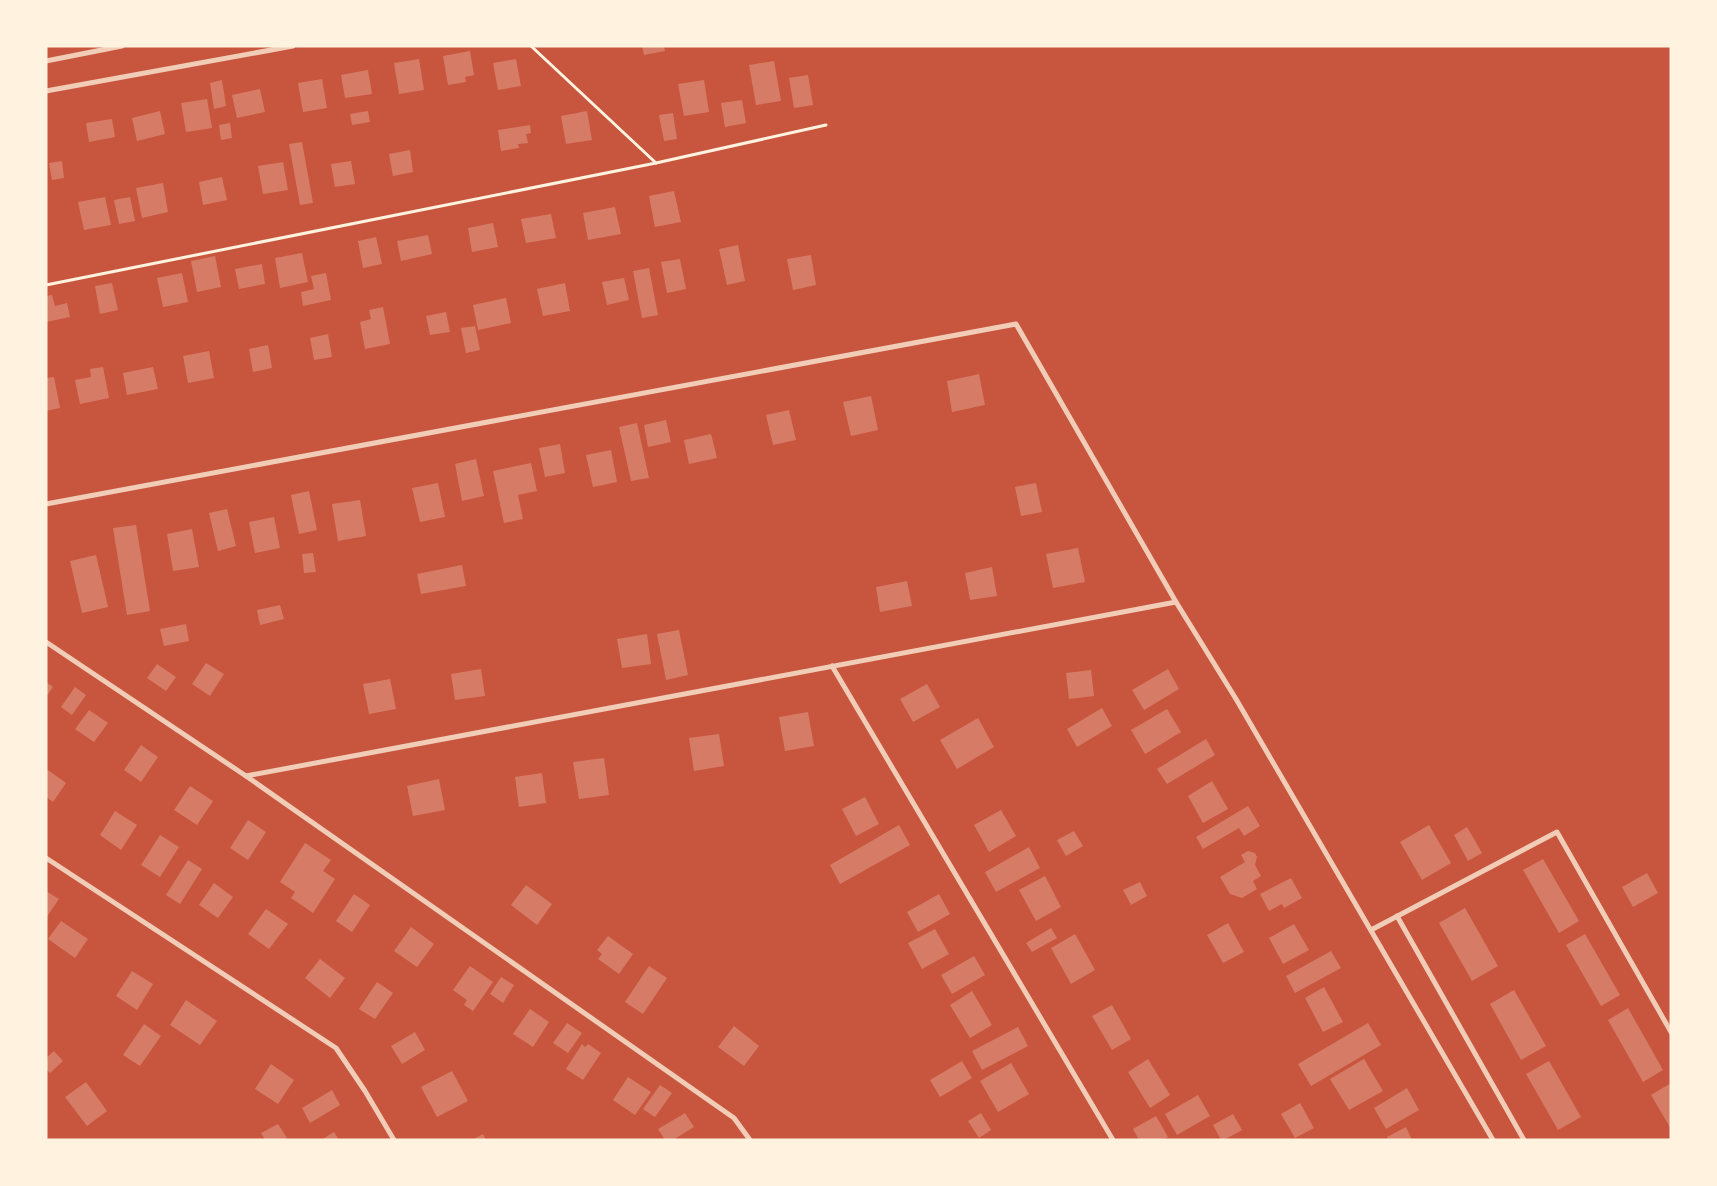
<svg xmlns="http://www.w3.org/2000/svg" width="1717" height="1186" font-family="Commissioner,sans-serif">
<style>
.building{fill:#d67c66}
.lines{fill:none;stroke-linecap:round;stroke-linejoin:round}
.path{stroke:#fff3e0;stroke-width:3}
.minor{stroke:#f1ccb7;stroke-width:5}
</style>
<rect width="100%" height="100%" fill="#c8553d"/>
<g class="building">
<polygon points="642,46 664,46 665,51 644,55"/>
<polygon points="470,51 474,75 465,77 466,82 448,85 443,56"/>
<polygon points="419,59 424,90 399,94 394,63"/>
<polygon points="516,59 521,86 498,90 493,63"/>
<polygon points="774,61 781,101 756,105 749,65"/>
<polygon points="368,70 372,94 345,98 341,75"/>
<polygon points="808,75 813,105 794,108 789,78"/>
<polygon points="322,79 327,108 303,112 298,83"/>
<polygon points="222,80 226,106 214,109 210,83"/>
<polygon points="704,80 709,112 684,116 678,84"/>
<polygon points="260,89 265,112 237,118 232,95"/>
<polygon points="207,99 212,128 186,132 181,103"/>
<polygon points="742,100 746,123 725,127 721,103"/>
<polygon points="160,111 165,134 137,141 132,118"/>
<polygon points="368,111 370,122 352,125 350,114"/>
<polygon points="587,111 592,140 566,144 561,116"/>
<polygon points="673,113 677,139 664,141 659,115"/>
<polygon points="112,119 115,137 89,142 86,123"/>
<polygon points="230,123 232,138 221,140 219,125"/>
<polygon points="530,125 531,133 526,134 528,143 518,144 519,148 501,151 498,130"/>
<polygon points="302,142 313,203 300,205 289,144"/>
<polygon points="410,150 413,172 393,176 389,154"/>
<polygon points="62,161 64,178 52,180 49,163"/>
<polygon points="351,161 355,184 335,187 331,164"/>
<polygon points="283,162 288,190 263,194 258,166"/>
<polygon points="222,177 227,200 203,205 199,182"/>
<polygon points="163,183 168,212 142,218 136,188"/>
<polygon points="674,191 681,222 655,227 649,196"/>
<polygon points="105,197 111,225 84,230 78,202"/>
<polygon points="130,197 135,221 119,224 114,200"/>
<polygon points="615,207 621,234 588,240 583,213"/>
<polygon points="551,214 556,238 526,243 521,219"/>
<polygon points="493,223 498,247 472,252 468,228"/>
<polygon points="428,235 432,254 401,261 397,241"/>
<polygon points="376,237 382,264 363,268 358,241"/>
<polygon points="738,245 745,281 727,285 719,249"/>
<polygon points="302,253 308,282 280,288 275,258"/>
<polygon points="811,255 816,285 793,290 787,259"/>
<polygon points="215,256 221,287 197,292 191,261"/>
<polygon points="680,259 686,289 667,293 661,262"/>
<polygon points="262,264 265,284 239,289 235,269"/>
<polygon points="649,268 658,315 642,318 633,271"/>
<polygon points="182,273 188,302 163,307 157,278"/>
<polygon points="326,273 331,300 303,306 301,292 314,289 311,276"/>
<polygon points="624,278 629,300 607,305 602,282"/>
<polygon points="112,283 118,310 100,314 95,286"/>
<polygon points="565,283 570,311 543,316 537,289"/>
<polygon points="52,295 55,306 67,303 70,317 46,322 46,296"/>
<polygon points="506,298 511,323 478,330 473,305"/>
<polygon points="383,307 390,344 365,349 360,322 371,319 369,310"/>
<polygon points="446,312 450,332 430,335 426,316"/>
<polygon points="475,326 480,350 466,353 461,328"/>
<polygon points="328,334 332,357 314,360 310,338"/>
<polygon points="268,345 272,368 253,372 249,349"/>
<polygon points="209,351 214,378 188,383 183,356"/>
<polygon points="103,367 109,398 80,404 75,380 91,377 90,369"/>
<polygon points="153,367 158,389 127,395 123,373"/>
<polygon points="979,374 985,405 952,412 947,381"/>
<polygon points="54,377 60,408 46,411 46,378"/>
<polygon points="871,396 878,430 851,436 843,402"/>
<polygon points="789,410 796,440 773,445 766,415"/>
<polygon points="666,420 671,442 648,447 644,425"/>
<polygon points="637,423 649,478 631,481 619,427"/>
<polygon points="711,434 717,458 689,464 684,440"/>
<polygon points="560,444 565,473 545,477 539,448"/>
<polygon points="611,450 617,482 593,487 586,455"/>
<polygon points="476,459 484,496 462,501 455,464"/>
<polygon points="531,463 537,491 518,495 523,519 504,523 493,471"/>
<polygon points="438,483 445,517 420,522 412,488"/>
<polygon points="1036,483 1042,512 1021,516 1015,487"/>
<polygon points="309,491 317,530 299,534 291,495"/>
<polygon points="360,500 366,536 338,541 332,504"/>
<polygon points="227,509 236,546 218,551 209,513"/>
<polygon points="274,517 280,548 255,553 249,522"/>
<polygon points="136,525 150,611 127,615 113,528"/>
<polygon points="192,529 199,567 173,571 167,534"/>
<polygon points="1078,548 1085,582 1053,588 1046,554"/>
<polygon points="313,553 316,572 304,573 302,554"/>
<polygon points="96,555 108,607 82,613 70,561"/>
<polygon points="462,565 466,586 421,594 417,574"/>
<polygon points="992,567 997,596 970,600 965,573"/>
<polygon points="907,581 912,606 880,612 876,587"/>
<polygon points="280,605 284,619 260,625 257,610"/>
<polygon points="186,624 189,641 164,646 160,629"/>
<polygon points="679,630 688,675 666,680 657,634"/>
<polygon points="647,634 651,664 622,668 617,639"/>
<polygon points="206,663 224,674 210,696 192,684"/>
<polygon points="157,664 176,677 166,691 147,678"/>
<polygon points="481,669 485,696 455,700 451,674"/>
<polygon points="1168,669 1179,689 1144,710 1132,690"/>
<polygon points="1091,670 1094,696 1069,699 1066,673"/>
<polygon points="390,679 396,709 369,714 363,684"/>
<polygon points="46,682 53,687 46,697"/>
<polygon points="927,684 940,707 913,722 900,699"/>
<polygon points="75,687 86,695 72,715 61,707"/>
<polygon points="1102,708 1112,726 1077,747 1067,729"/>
<polygon points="1167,709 1181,732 1145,754 1131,730"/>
<polygon points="89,710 108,723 94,742 75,729"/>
<polygon points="808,712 814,746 785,751 779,717"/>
<polygon points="978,718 994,747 957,769 940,740"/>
<polygon points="719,734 724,766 694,771 689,738"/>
<polygon points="1206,739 1215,755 1167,784 1157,769"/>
<polygon points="141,745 158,757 141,782 124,770"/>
<polygon points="604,758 609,795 579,799 573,762"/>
<polygon points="48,770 66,783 53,802 46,797 46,772"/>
<polygon points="542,773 546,803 519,807 515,777"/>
<polygon points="439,779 445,810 413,816 407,786"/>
<polygon points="1212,781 1228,809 1203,823 1188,796"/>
<polygon points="190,786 213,801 197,825 174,810"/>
<polygon points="865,797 879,824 856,836 842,809"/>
<polygon points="1248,806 1260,826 1244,836 1239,828 1203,849 1196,837"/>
<polygon points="1001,810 1016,836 989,852 974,825"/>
<polygon points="115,811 137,825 121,850 100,835"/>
<polygon points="248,820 266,832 248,860 230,848"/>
<polygon points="899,825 910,845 840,884 830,865"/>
<polygon points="1429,825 1451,863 1422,880 1400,842"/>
<polygon points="1467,827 1482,853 1468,861 1454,835"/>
<polygon points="1074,831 1083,846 1066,856 1057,840"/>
<polygon points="160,835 179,847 160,877 141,865"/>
<polygon points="305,843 331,860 323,871 335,879 313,913 291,898 295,892 280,882"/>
<polygon points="1029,847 1040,868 996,892 985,872"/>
<polygon points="1248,851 1255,853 1257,857 1255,865 1261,876 1253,881 1257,889 1242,898 1230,894 1220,877 1245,862 1241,855"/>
<polygon points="1543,859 1579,921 1559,933 1523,870"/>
<polygon points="188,860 202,869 180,904 166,895"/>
<polygon points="1647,873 1658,893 1633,907 1622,887"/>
<polygon points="1045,876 1061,907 1036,921 1019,890"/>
<polygon points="1291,878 1302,898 1284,908 1282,904 1269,911 1260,894"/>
<polygon points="1140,882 1147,896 1131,905 1123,890"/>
<polygon points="214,883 233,897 218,918 199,905"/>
<polygon points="526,885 552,904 537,925 511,905"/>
<polygon points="46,891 59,899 46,918"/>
<polygon points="354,894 370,905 352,932 336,921"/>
<polygon points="939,894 950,914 918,932 907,912"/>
<polygon points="1465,908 1498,966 1472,981 1439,923"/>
<polygon points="266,909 288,924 269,949 248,934"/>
<polygon points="61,921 88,939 75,958 48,939"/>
<polygon points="1228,923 1244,952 1223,963 1207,935"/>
<polygon points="1294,924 1309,950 1283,964 1269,938"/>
<polygon points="411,927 434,944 417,967 394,951"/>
<polygon points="1051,928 1057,938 1032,952 1026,943"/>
<polygon points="935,929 949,954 922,969 908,943"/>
<polygon points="1075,934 1095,970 1071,984 1051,948"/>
<polygon points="1585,934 1620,995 1601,1006 1566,945"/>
<polygon points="608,936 633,954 619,974 598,959 602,954 597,950"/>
<polygon points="1331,951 1341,968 1295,993 1286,976"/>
<polygon points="974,956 985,975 952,994 941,975"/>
<polygon points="320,959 345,978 330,998 305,978"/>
<polygon points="470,966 493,982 473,1011 464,1005 467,1000 453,990"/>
<polygon points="649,966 667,978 643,1014 625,1002"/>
<polygon points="132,971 153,984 137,1010 116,996"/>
<polygon points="501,977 514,985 503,1003 490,994"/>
<polygon points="377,982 393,993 375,1019 359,1009"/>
<polygon points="1324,987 1343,1022 1323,1032 1305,998"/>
<polygon points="1514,990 1546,1046 1521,1060 1490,1004"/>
<polygon points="972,991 992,1025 970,1038 950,1005"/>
<polygon points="186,1000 217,1021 200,1045 170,1025"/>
<polygon points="1112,1005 1131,1039 1112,1050 1092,1016"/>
<polygon points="1628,1008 1663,1070 1643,1082 1608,1020"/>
<polygon points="530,1009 549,1022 533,1047 513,1034"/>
<polygon points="567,1023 582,1033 568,1053 553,1043"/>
<polygon points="1368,1023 1381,1045 1311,1086 1298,1064"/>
<polygon points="144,1024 161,1036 140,1066 123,1055"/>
<polygon points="734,1026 759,1046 744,1066 718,1047"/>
<polygon points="1018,1027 1028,1046 982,1070 972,1051"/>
<polygon points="415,1032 425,1050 402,1064 391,1046"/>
<polygon points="582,1044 585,1047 588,1044 601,1053 583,1080 566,1069"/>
<polygon points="54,1051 63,1061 50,1073 46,1069 46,1058"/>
<polygon points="1148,1059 1170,1095 1150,1108 1128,1072"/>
<polygon points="1364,1059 1383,1091 1349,1110 1330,1079"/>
<polygon points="962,1061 972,1078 940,1097 930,1080"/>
<polygon points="1549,1061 1581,1117 1558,1130 1526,1074"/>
<polygon points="1011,1063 1029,1094 998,1112 980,1081"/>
<polygon points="271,1064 294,1080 278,1104 255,1089"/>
<polygon points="452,1071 468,1101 437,1117 421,1087"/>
<polygon points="628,1077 651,1092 635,1115 613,1100"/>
<polygon points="86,1082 107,1111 87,1126 65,1097"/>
<polygon points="1671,1083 1671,1129 1651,1095"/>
<polygon points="660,1085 672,1093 655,1117 643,1109"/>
<polygon points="1407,1088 1419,1110 1386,1129 1374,1108"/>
<polygon points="332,1090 340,1105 310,1123 302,1108"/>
<polygon points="1198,1095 1210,1116 1177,1135 1165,1114"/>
<polygon points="1300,1103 1314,1128 1295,1138 1281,1114"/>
<polygon points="685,1113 694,1127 673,1140 665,1140 658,1129"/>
<polygon points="981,1113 991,1130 979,1138 968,1121"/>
<polygon points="1233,1114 1242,1130 1224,1140 1221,1140 1213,1125"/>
<polygon points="1156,1116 1168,1137 1162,1140 1139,1140 1133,1129"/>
<polygon points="278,1124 287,1138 283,1140 265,1140 261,1133"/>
<polygon points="1406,1127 1412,1140 1388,1140 1387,1137"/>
<polygon points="334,1132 339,1140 321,1140"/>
<polygon points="483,1134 486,1140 472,1140"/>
</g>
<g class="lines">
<g class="path">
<polyline points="531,46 656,163"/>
<polyline points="46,285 656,163 826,125"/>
</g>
<g class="minor">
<polyline points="46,61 122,46"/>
<polyline points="46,91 293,46"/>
<polyline points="46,504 1016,324 1176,602 1236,699 1493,1140"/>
<polyline points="46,642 246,776 734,1118 750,1140"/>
<polyline points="832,666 1113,1140"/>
<polyline points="246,776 1176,602"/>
<polyline points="46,858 336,1048 365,1091 394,1140"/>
<polyline points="1397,916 1524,1140"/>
<polyline points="1371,930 1557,832 1671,1032"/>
</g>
</g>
<rect width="1717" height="1186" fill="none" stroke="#fff3e0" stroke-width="95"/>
</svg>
